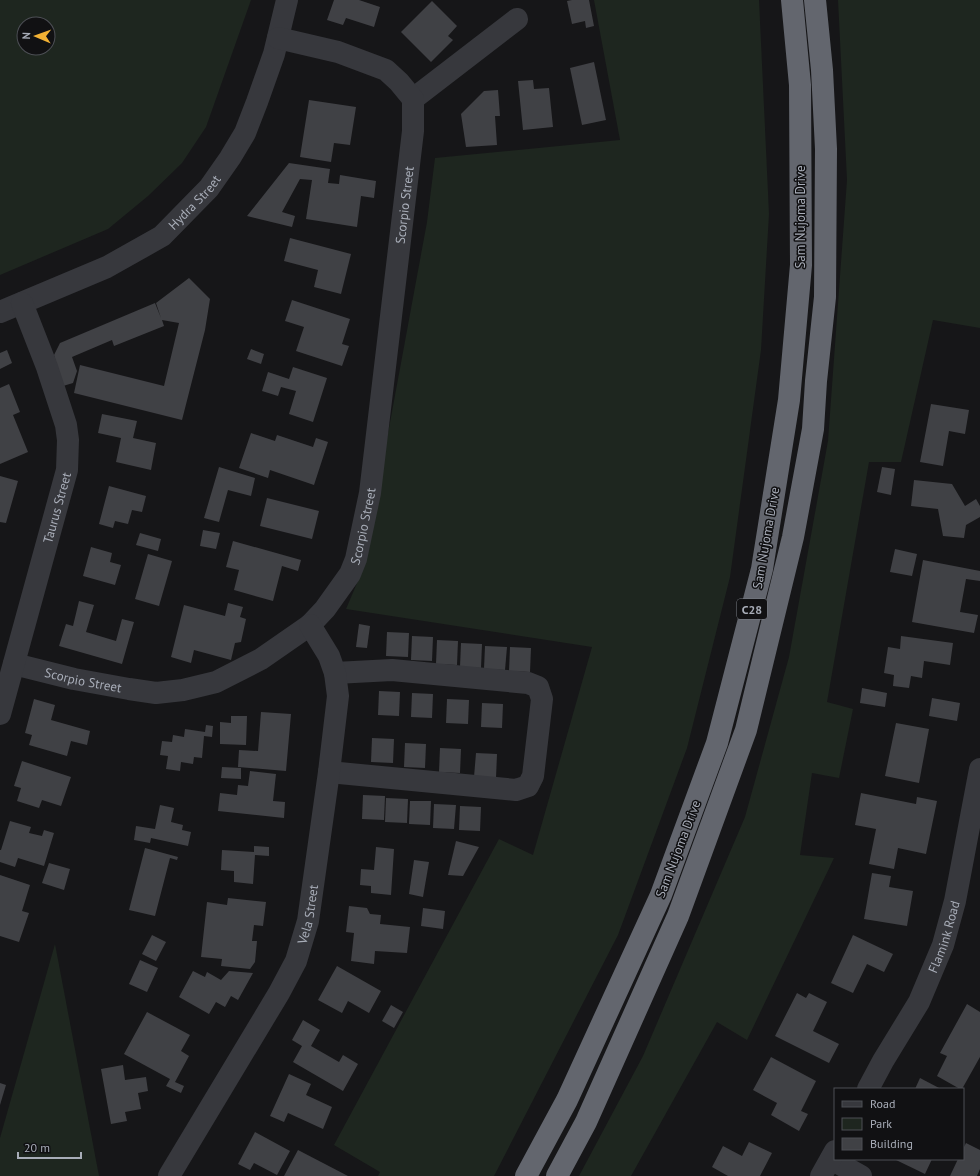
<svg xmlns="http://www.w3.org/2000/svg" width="980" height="1176" font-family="'PT Sans',sans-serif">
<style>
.green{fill:#1e261f;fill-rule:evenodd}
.building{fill:#404145}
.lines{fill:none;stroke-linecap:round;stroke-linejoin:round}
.minor{stroke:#37383d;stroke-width:22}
.highway{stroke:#63666e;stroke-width:22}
.labels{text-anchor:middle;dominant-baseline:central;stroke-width:3;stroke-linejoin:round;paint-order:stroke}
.shield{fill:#111113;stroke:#7b7e86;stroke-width:1}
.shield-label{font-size:12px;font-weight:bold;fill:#a8adb8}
.street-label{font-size:13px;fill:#a8adb8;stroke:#111113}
</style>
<rect width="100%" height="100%" fill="#161618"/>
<g class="green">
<path d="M0,0H251L206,127L182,163L148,196L108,229L0,275ZM24,24H48V48H24Z"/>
<polygon points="594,0 759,0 769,214 761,350 730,577 687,748 618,935 494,1176 378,1176 380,1172 334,1145 499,839 533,855 592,647 346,609 363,569 427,222 435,158 620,140"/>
<polygon points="838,0 980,0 980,328 933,320 901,462 869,462 827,702 853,709 839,778 812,773 800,855 834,858 747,1040 717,1022 631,1176 579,1176 643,1056 745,817 789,657 828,441 847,180"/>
<polygon points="55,944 99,1176 0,1176 0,1138"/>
</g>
<g class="building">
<polygon points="334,0 359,0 380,7 374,27 346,18 343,25 327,20"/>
<polygon points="572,0 589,0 594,26 586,28 585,21 572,24 567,1"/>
<polygon points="432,1 457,26 448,36 453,40 431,62 401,32"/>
<polygon points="594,62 606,120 582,125 570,68"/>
<polygon points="533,80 534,89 549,88 553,127 523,130 518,81"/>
<polygon points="498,90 500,116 495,116 497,145 466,147 461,114 484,91"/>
<polygon points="309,100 356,107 350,145 334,143 331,162 300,157"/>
<polygon points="289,163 330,169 328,183 339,184 340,175 376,181 374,198 361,196 357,227 306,219 312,180 300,179 282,212 295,216 292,227 247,216"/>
<polygon points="290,238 351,254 341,294 314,287 318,270 284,261"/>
<polygon points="189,278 210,299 205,330 182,420 74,393 80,365 164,386 179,323 162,320 164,326 114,346 112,340 72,357 77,371 73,383 63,386 54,355 60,343 155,303 161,318 156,303"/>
<polygon points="292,300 350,319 342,344 349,346 342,366 296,351 304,327 285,321"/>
<polygon points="251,349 264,354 261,364 247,359"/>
<polygon points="7,350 12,363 0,369 0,353"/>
<polygon points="293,367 327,378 313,422 289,414 296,391 281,387 278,396 262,391 268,372 289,379"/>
<polygon points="9,384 20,412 13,415 28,452 0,464 0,388"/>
<polygon points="931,404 969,410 965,434 949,431 943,466 920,462"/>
<polygon points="102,414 137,421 133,438 156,443 151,470 116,462 121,438 98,433"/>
<polygon points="251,433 275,441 277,435 313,447 316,438 328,442 314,485 270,470 268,478 239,468"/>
<polygon points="219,467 255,478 251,496 228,490 219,522 204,518"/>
<polygon points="882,467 895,469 891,495 877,492"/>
<polygon points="0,476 18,481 6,523 0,522"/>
<polygon points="914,480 952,484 965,506 976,499 980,506 980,517 966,525 964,538 943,536 938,509 911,506"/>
<polygon points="109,486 146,496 142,512 132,510 128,524 115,521 113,528 99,524"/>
<polygon points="267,498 319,511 312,539 260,526"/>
<polygon points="203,530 220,533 216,549 200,546"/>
<polygon points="140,533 161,539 158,551 136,545"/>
<polygon points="233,541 301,560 298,571 282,566 273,601 234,590 239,570 226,567"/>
<polygon points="91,547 112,553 110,562 121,565 115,585 83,576"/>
<polygon points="895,549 917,554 912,576 890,572"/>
<polygon points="148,554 172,561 159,606 135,599"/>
<polygon points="923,560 980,571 980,581 966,579 960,612 978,615 974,633 912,622"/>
<polygon points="79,601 94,605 86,632 116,641 122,619 134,622 122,664 59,646 66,624 73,626"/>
<polygon points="228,603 243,607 240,617 246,619 241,642 235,643 231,660 194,650 191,663 171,657 184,605 225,616"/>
<polygon points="359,624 370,626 367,648 356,647"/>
<polygon points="387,632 409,633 408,657 386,656"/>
<polygon points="412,636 433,637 432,661 411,660"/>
<polygon points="901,636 953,643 950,665 924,661 922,678 911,676 909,688 893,686 894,675 884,673 888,647 900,649"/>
<polygon points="437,640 458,641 457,665 436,664"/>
<polygon points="461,643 482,644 481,668 460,667"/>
<polygon points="485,646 507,647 505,670 484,669"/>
<polygon points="510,647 531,648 530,672 509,671"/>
<polygon points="862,688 887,693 885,707 860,703"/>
<polygon points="379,691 400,692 399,716 378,715"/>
<polygon points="412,693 433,694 432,718 411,717"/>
<polygon points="932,698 960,703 957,721 929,716"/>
<polygon points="34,699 55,705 51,720 90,731 87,745 71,741 67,756 29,745 32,735 25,733"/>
<polygon points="447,699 469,700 468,724 446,723"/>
<polygon points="482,703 503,704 502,728 481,727"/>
<polygon points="261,712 291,714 286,771 238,767 239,750 258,751"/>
<polygon points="231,716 247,716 246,745 220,744 220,722 231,723"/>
<polygon points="896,723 929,729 919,783 885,776"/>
<polygon points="206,725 213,726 212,737 204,736 202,758 194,757 193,764 181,762 180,771 166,769 168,756 160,755 162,741 172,742 173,735 184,737 185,729 205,732"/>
<polygon points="372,738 394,739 393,763 371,762"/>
<polygon points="405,743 426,744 425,768 404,767"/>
<polygon points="440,748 461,749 460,773 439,772"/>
<polygon points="476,753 497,754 496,778 474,777"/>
<polygon points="22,761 71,777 61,806 42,800 39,808 17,801 21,788 14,786"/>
<polygon points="222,767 241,768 241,779 221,778"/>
<polygon points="250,771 276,774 273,801 285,802 284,818 218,811 220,793 237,795 238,785 248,786"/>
<polygon points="861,793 916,804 917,797 937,801 926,854 898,848 894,869 869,864 876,829 855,825"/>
<polygon points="363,795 385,796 384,820 362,819"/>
<polygon points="386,798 408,799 407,823 385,822"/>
<polygon points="410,801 431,801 430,825 409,824"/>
<polygon points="434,804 456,805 454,829 433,828"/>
<polygon points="160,805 174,808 171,822 183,825 182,830 191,832 188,846 151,838 150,843 134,840 136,826 155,829"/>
<polygon points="460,806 481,807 480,831 459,830"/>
<polygon points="10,821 31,827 29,833 42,836 44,830 54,833 44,866 18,858 15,867 0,862 0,850 1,850"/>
<polygon points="456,841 479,847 463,876 448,875"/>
<polygon points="254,846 269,847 269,856 255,855 253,884 234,882 234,871 221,870 222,850 254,852"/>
<polygon points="376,847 394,849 391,895 371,893 371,886 360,885 361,869 374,870"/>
<polygon points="145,848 178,857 177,860 170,858 155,916 129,910"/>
<polygon points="414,860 429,862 423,897 409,894"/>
<polygon points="49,863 70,869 64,890 42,883"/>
<polygon points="872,873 891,876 889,887 913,891 907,926 864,919"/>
<polygon points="0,875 30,885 22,911 29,913 19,942 0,936"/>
<polygon points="228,898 266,902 263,926 254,925 252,941 257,941 255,962 250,969 221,966 222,959 201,957 207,902 227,905"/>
<polygon points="349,906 367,908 370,914 381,915 380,924 410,927 407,953 375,951 374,964 351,961 354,933 346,932"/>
<polygon points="423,908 445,911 443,929 421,926"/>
<polygon points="152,935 166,942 156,961 142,954"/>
<polygon points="853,935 893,954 884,972 867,964 853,993 831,983"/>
<polygon points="140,960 158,968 147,992 129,984"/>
<polygon points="337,966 381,991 369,1013 348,1001 342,1013 318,1000"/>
<polygon points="193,971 205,977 207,972 221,980 229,971 253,973 238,1000 231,996 225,1007 216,1002 209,1014 179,997"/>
<polygon points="797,993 806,998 809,993 827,1002 813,1031 839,1044 829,1063 775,1036"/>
<polygon points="967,1004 980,1012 980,1057 962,1089 960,1089 937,1076 947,1056 940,1053"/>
<polygon points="391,1005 403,1012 394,1028 382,1021"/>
<polygon points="147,1012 190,1035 181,1051 189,1056 175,1082 184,1086 181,1093 166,1086 170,1079 124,1054"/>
<polygon points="303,1020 320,1030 311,1046 339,1062 343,1055 358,1064 343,1091 293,1062 302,1046 292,1040"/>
<polygon points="771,1057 816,1081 801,1111 808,1114 799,1131 771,1115 777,1103 753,1090"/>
<polygon points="123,1065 125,1080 146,1077 148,1091 138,1093 141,1109 125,1112 127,1121 111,1124 101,1069"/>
<polygon points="289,1074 311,1084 306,1095 332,1107 323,1129 288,1113 284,1122 270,1116"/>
<polygon points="920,1078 941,1089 915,1089"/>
<polygon points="0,1083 6,1085 0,1105"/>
<polygon points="255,1132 290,1151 277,1175 254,1163 250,1170 238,1164"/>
<polygon points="749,1142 772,1153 760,1176 728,1176 712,1167 723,1146 742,1156"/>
<polygon points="966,1143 980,1150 980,1169 977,1176 950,1176 958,1159 963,1159 963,1149"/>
<polygon points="298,1150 348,1176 284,1176"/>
<polygon points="894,1159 932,1159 925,1174"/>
</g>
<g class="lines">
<g class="minor">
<polyline points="413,99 517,19"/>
<path id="s1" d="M0,312L107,267L162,236L209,188L230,158L245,133L257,102L274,54L287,0"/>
<path id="s2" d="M14,664L74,679L129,689L156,693L183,690L216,682L261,659L310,625L325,609L350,574L356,559L370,493L413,131V99L399,82L386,70L338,52L278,38"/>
<path id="s3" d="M0,714L67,470L68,440L66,425L47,367L22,303"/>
<polyline points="329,772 516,790 528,786 533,776 542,699 538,687 528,683 392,670 335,673"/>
<path id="s4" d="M868,1089L883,1061L919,1002L943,945L955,901L980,769"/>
<polyline points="831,1159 861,1176"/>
<path id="s5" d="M169,1176L279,993L296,961L308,921L329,772L338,696L335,673L329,656L310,625"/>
<polyline points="821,1176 835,1151"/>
</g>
<g class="highway">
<polyline points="526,1176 567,1100 661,895 717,743 762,569 789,400 801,265 800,85 792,0"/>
<polyline points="557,1176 586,1122 678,916 746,730 793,537 813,429 816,381 825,297 826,149 822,70 815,0"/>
</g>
</g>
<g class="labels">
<rect class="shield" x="737" y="599" width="30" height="20" rx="3"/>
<g class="shield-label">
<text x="752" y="609">C28</text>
</g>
<g class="street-label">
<text stroke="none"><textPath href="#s1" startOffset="226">Hydra Street</textPath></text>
<text stroke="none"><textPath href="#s2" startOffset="755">Scorpio Street</textPath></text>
<text transform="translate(800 217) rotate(-90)">Sam Nujoma Drive</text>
<text stroke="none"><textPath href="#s3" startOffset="214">Taurus Street</textPath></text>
<text stroke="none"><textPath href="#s2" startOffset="431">Scorpio Street</textPath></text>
<text transform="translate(766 538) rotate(-80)">Sam Nujoma Drive</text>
<text stroke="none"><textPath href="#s2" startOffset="71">Scorpio Street</textPath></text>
<text transform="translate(678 849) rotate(-69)">Sam Nujoma Drive</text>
<text stroke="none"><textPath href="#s5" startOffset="298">Vela Street</textPath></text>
<text stroke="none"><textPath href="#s4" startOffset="171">Flamink Road</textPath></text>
</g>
</g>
<rect x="834" y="1088" width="130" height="72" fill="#111113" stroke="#4d4f55"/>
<rect x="842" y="1101" width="20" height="6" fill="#37383d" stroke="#4d4f55"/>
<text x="870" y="1108" font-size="12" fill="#a8adb8">Road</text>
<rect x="842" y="1118" width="20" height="12" fill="#1e261f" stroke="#4d4f55"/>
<text x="870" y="1128" font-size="12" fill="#a8adb8">Park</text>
<rect x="842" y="1138" width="20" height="12" fill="#404145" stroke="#4d4f55"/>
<text x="870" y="1148" font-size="12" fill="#a8adb8">Building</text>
<g transform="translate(36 36) rotate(272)"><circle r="19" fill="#111113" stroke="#4d4f55"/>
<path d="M0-3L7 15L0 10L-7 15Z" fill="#f2b134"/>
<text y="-6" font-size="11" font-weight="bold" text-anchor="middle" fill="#a8adb8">N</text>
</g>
<path d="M18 1152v6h63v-6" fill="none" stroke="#a8adb8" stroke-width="2"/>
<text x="24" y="1152" font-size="12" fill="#a8adb8" stroke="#111113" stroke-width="3" paint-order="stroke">20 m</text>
</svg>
